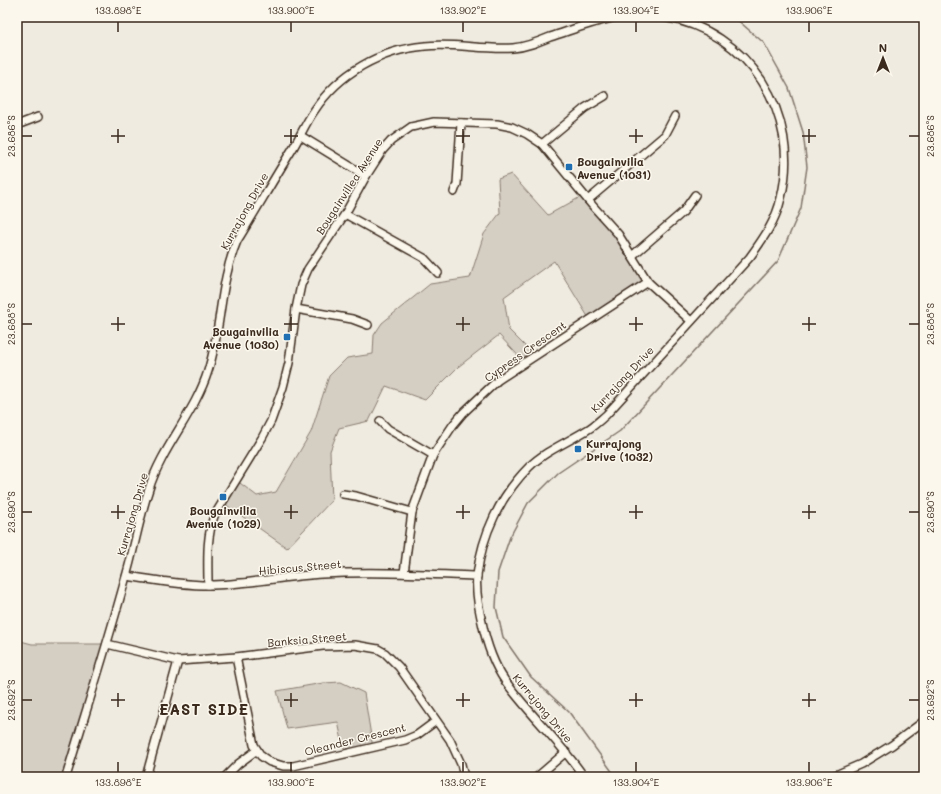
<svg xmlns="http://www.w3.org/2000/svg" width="941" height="794" font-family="Mali,sans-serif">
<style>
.green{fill:#d5cec3;stroke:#887c70}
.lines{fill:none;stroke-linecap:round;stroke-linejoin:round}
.stream{stroke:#7f7367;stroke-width:1.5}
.minor-casing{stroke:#3b2a1e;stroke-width:10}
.minor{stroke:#fbf7ec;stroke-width:7}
.ticks{fill:none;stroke:#3b2a1e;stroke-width:1.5}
.poi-dot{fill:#1f6fb2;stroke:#fbf7ec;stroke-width:1.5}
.labels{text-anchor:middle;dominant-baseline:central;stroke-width:3;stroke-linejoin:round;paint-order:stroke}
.poi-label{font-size:11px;font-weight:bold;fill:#3b2a1e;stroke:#fbf7ec;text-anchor:start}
.street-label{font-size:11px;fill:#3b2a1e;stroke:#fbf7ec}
.district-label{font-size:15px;font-weight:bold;letter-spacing:1px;fill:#3b2a1e;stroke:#fbf7ec}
.neatline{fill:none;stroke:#3b2a1e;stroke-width:1.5}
.ticks-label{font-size:10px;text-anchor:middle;fill:#3b2a1e}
</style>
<rect width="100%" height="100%" fill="#f0ebe0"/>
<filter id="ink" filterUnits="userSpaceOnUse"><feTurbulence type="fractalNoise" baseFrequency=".025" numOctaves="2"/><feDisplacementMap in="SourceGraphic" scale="8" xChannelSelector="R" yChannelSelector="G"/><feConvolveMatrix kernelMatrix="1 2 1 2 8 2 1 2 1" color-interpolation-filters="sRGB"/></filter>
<g filter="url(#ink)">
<g class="green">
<polygon points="511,174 548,215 584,195 618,234 648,282 590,320 554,261 504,297 509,330 534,355 524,362 499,335 458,367 425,400 386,386 369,421 339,428 330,451 332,500 287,548 222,502 236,480 257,496 276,492 311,432 329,376 347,358 373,354 374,335 382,323 430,284 470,278 484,234 500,213 498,179"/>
<polygon points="17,640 32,644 107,644 66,777 17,777"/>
<polygon points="341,682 364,693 373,748 345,754 338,722 287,729 277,691 323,683"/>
</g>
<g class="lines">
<polyline class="stream" points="616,777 569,712 531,677 503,637 496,607 498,572 510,537 528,503 558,473 620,431 778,261 801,208 807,167 803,132 789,88 764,43 734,17"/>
<g class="minor-casing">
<g id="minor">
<polyline points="17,125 38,117"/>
<polyline points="301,136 366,176"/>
<polyline points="542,144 585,108 605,96"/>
<polyline points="454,192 457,184 461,123"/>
<polyline points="588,200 665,135 675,116"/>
<polyline points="345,214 424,258 438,273"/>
<polyline points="632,256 683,212 695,195"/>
<polyline points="296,309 352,319 368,325"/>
<polyline points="380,421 388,429 433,455"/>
<polyline points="343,494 356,496 412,512"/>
<polyline points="404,573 412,512 433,455 453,425 463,413 498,380 648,282"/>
<path d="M127,576C154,580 180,585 208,585C246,585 284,576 322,574C374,571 426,574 477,576"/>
<path d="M208,585C208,561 206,539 214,516L262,438L271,421L283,387L289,363L296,309L301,285L308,269L345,214L366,176L382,151L391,141L411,127L434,122L497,124L512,127L527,134L542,144L592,205L618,234L648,282L691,321"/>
<polyline points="107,644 178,661 236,657 323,646 355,645 378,649 385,653 399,667 450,740 461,764 464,777"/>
<polyline points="236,657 254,745 261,756 270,762 283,766 293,766 405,740 417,735 436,721"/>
<path d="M66,777C86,711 107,646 125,580C134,550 139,519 149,489C162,447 195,413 208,371C222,328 219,284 237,241C255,212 272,182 290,153C299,139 305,124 314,111C339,73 380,50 425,46C454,43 484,50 513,48C526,47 538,42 550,37C572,30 594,21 617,17"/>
<polyline points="146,777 178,661"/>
<polyline points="225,777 238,764 257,750"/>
<polyline points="537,777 566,752"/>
<path d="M584,777C562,744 533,718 509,686C496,670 489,651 484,631C480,614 475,593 477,575C482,535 500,496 529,467C545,451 568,442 587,430C594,426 600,420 606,415L750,257C763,239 776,221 781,198C802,115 749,30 663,17"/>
<polyline points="831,777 861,764 892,745 924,721"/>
</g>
</g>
<use href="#minor" class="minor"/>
</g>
</g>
<path class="ticks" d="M118,22V32M291,22V32M463,22V32M636,22V32M809,22V32M118,129V143M291,129V143M463,129V143M636,129V143M809,129V143M22,136H32M111,136H125M284,136H298M456,136H470M629,136H643M802,136H816M909,136H919M118,317V331M291,317V331M463,317V331M636,317V331M809,317V331M22,324H32M111,324H125M284,324H298M456,324H470M629,324H643M802,324H816M909,324H919M118,505V519M291,505V519M463,505V519M636,505V519M809,505V519M22,512H32M111,512H125M284,512H298M456,512H470M629,512H643M802,512H816M909,512H919M118,693V707M291,693V707M463,693V707M636,693V707M809,693V707M22,700H32M111,700H125M284,700H298M456,700H470M629,700H643M802,700H816M909,700H919M118,762V772M291,762V772M463,762V772M636,762V772M809,762V772"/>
<g class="poi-dot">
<rect x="565" y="163" width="8" height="8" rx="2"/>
<rect x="283" y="333" width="8" height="8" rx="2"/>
<rect x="574" y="445" width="8" height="8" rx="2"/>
<rect x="219" y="493" width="8" height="8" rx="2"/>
</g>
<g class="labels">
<g class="poi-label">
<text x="577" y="161">Bougainvilia<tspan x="577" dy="13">Avenue (1031)</tspan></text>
<text x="279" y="331" text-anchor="end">Bougainvilia<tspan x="279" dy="13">Avenue (1030)</tspan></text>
<text x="586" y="443">Kurrajong<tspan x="586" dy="13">Drive (1032)</tspan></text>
<text x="223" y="510" text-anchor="middle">Bougainvilia<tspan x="223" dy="13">Avenue (1029)</tspan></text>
</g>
<g class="street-label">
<text transform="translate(349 186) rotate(-57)">Bougainvillea Avenue</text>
<text transform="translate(244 211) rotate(-61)">Kurrajong Drive</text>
<text transform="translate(525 351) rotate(-35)">Cypress Crescent</text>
<text transform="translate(622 379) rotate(-47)">Kurrajong Drive</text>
<text transform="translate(132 514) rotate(-74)">Kurrajong Drive</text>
<text transform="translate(300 567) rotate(-5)">Hibiscus Street</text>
<text transform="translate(307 639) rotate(-5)">Banksia Street</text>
<text transform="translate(543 708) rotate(50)">Kurrajong Drive</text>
<text transform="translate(355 739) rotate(-14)">Oleander Crescent</text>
</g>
<g class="district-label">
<text x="204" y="709">EAST SIDE</text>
</g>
</g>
<rect width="941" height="794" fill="none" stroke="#fbf7ec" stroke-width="44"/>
<g transform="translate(883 58)" stroke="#fbf7ec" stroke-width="3" paint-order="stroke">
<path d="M0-3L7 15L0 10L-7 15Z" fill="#3b2a1e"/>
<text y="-6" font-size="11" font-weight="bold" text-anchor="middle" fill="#3b2a1e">N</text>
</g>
<rect x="22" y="22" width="897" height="750" class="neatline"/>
<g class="ticks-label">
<text x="118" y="14">133.898°E</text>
<text x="291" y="14">133.900°E</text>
<text x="463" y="14">133.902°E</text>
<text x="636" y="14">133.904°E</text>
<text x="809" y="14">133.906°E</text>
<text transform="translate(11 136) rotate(-90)" y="4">23.686°S</text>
<text transform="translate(930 136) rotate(-90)" y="4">23.686°S</text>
<text transform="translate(11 324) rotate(-90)" y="4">23.688°S</text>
<text transform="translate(930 324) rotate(-90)" y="4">23.688°S</text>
<text transform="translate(11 512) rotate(-90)" y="4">23.690°S</text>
<text transform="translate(930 512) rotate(-90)" y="4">23.690°S</text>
<text transform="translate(11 700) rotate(-90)" y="4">23.692°S</text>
<text transform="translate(930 700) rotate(-90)" y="4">23.692°S</text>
<text x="118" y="786">133.898°E</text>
<text x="291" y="786">133.900°E</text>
<text x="463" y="786">133.902°E</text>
<text x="636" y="786">133.904°E</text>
<text x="809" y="786">133.906°E</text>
</g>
</svg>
